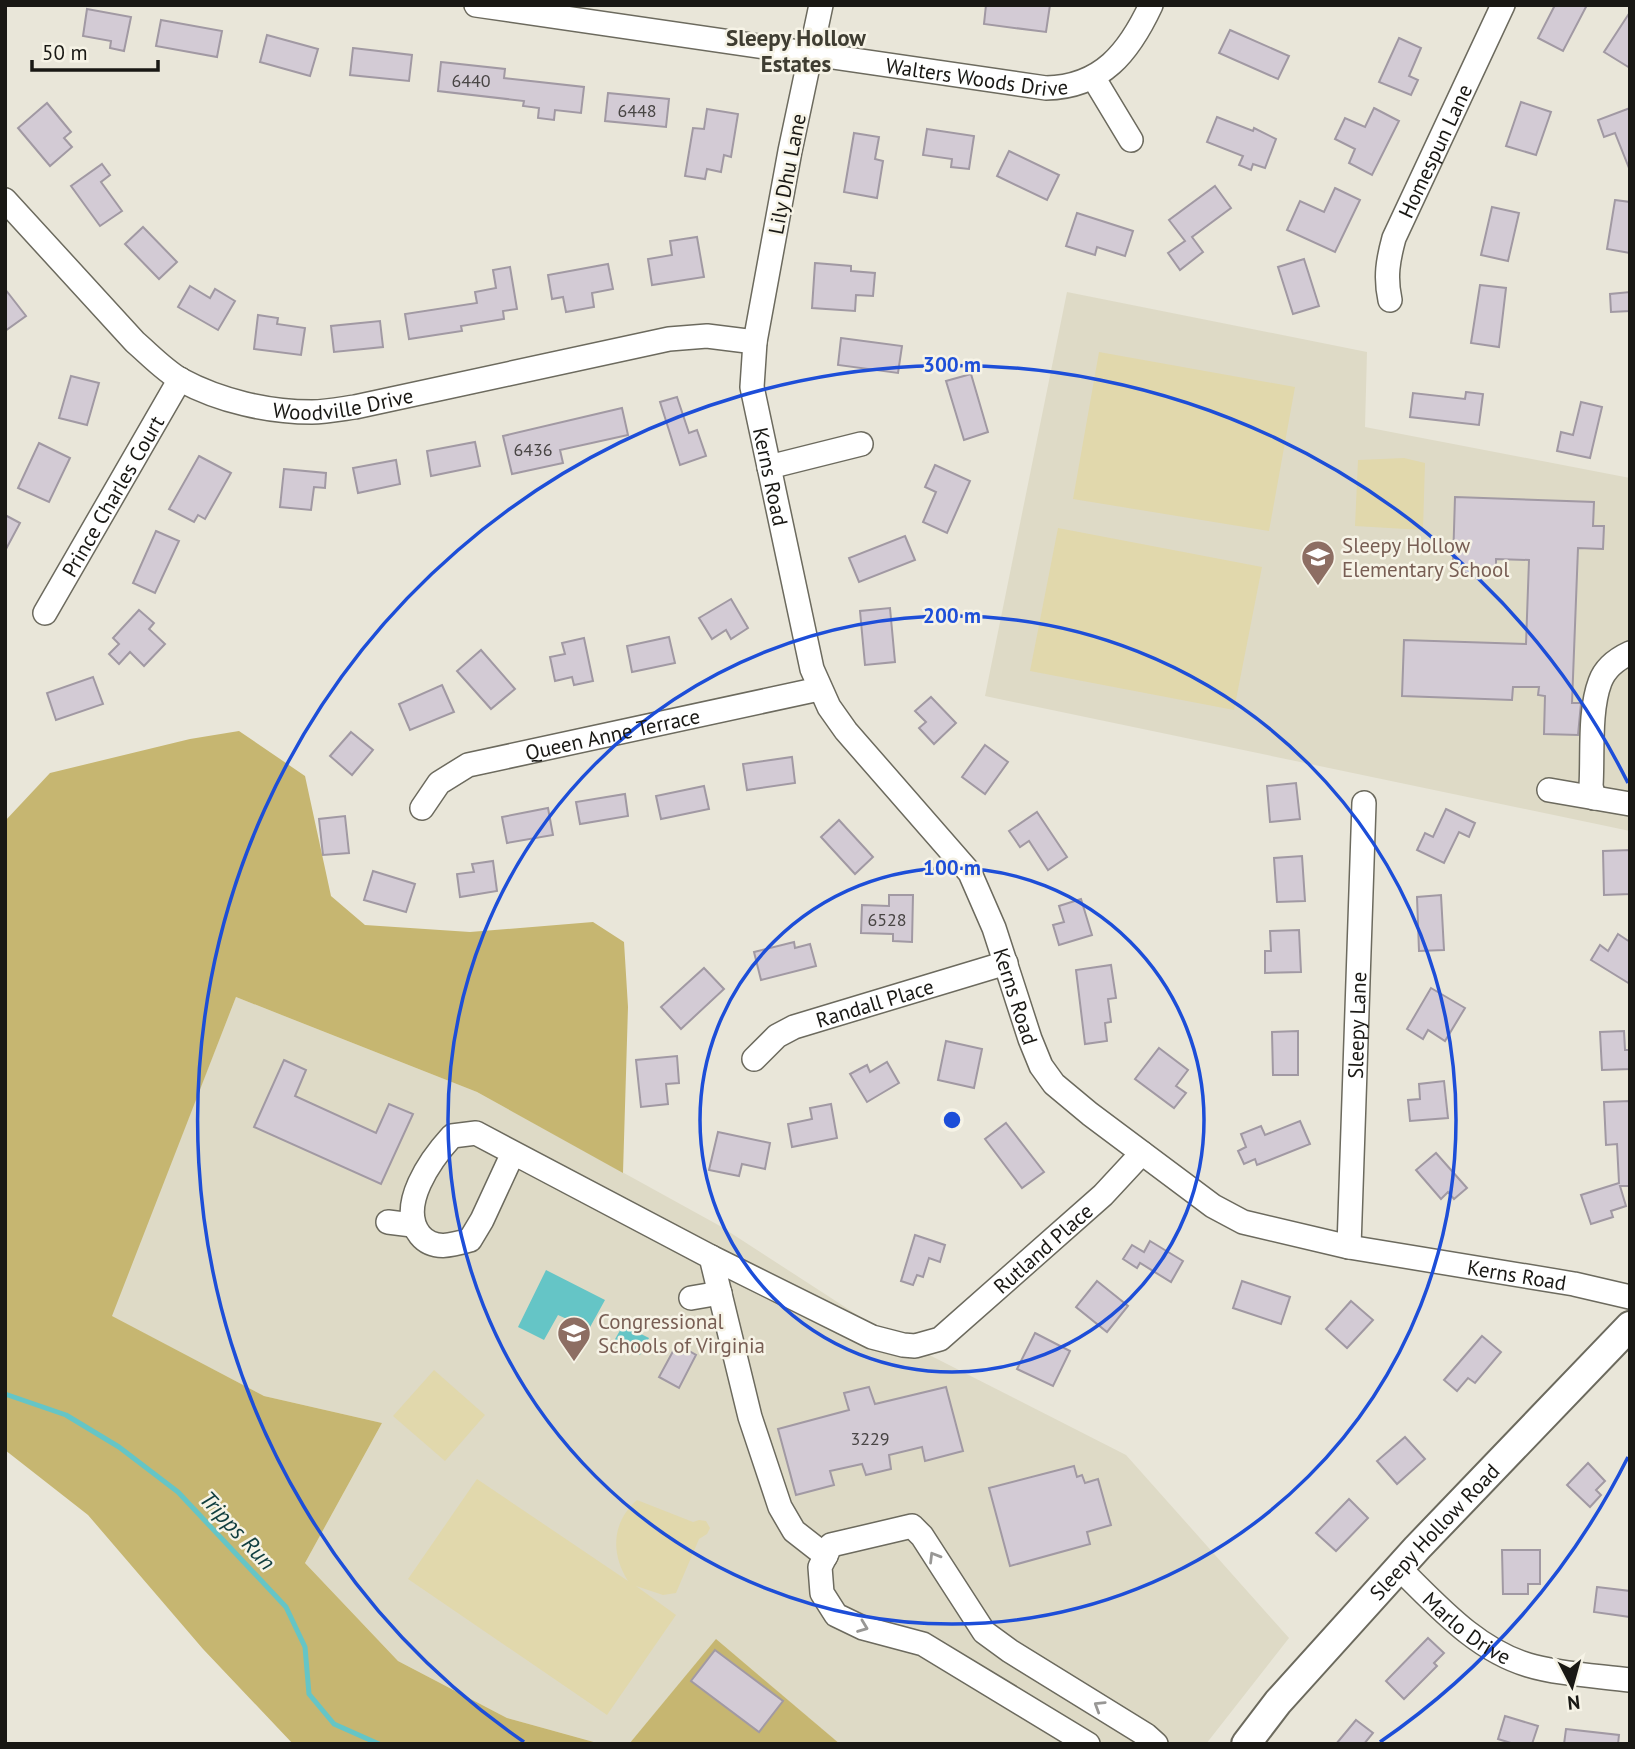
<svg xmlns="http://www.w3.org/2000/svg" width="1635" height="1749" font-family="'PT Sans',sans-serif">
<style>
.built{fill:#dedac6}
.green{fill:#e1d8ac}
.forest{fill:#c6b671}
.water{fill:#65c5c6}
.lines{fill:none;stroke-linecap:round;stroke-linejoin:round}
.stream{stroke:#65c5c6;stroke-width:5}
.building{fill:#d3cbd5;stroke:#a199a3;stroke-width:2}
.minor-casing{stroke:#6c6a5e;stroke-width:26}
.major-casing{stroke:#6c6a5e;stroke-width:32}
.minor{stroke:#fff;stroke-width:23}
.major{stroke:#fff;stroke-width:28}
.oneway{stroke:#989795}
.ring{fill:none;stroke:#1d4ed8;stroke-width:3.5}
.labels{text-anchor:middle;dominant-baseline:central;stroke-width:5;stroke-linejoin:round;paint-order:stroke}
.number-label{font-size:18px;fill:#484544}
.street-label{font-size:21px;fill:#191814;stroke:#f6f3e6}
.education-label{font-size:21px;fill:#785e54;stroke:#f6f3e6;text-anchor:start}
.neighbourhood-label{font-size:23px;font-weight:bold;fill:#3f3d32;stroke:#f6f3e6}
.water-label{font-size:23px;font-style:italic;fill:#103e3f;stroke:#f6f3e6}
.centre{fill:#1d4ed8;stroke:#f6f3e6;stroke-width:3.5}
.ring-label{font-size:21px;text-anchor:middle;font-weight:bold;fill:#1d4ed8;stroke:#f6f3e6;stroke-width:5;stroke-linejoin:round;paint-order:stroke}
</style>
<rect width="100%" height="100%" fill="#e9e6d9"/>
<g class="built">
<polygon points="1067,292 1367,352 1365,427 1630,478 1630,831 985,696"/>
<polygon points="236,997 477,1092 720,1226 882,1331 1126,1455 1289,1638 1206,1744 840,1744 716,1640 629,1744 601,1744 507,1718 398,1661 305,1563 382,1423 264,1396 111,1316"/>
</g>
<g class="green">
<polygon points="1099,352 1295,387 1269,531 1073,499"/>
<polygon points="1404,458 1425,463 1423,530 1355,526 1358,460"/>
<polygon points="1058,528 1262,567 1234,710 1030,671"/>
<polygon points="434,1370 485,1415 445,1461 393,1416"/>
<path d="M477,1479L628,1581C611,1554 611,1523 637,1500L693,1522L699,1520L706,1521L710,1528L707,1534L699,1539L676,1593L663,1595L636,1586L676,1615L607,1715L408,1579Z"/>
</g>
<g class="forest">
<polygon points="239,731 305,776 331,896 365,925 470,932 593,922 624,942 628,1007 623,1173 477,1092 236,997 112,1316 264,1396 382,1423 305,1563 398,1661 507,1718 601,1744 293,1744 203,1649 88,1515 5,1450 5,821 50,773 190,739"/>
<polygon points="716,1639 840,1744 629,1744"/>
</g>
<g class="water">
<polygon points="546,1270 605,1300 589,1329 558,1315 544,1340 518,1327"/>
<polygon points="623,1325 649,1338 640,1355 614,1341"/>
</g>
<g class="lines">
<polyline class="stream" points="5,1394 66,1415 119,1447 178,1492 286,1607 305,1647 309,1694 334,1724 379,1744"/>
</g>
<g class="building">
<polygon points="986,5 1050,5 1046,32 984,24"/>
<polygon points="1555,5 1587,5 1563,51 1538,38"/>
<polygon points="87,9 131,17 124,51 110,48 111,41 83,36"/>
<polygon points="1630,12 1630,68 1604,52"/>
<polygon points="161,20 222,31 217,57 156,46"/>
<polygon points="1230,30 1289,56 1278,79 1219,53"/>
<polygon points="267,35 318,49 310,76 260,62"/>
<polygon points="1399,38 1421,48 1409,76 1418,80 1411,95 1379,82"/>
<polygon points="353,48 412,55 409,81 350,75"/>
<polygon points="441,62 505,69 504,78 584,87 581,113 555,110 554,120 538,118 539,108 523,106 524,101 438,91"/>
<polygon points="608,93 669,99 666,127 605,121"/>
<polygon points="1521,102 1551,112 1536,155 1506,146"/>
<polygon points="47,103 71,132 64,138 72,147 50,166 18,128"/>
<polygon points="1374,108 1399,121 1372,175 1349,163 1355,149 1335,139 1345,118 1365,127"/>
<polygon points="1630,108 1630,168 1629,168 1615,133 1604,137 1598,120"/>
<polygon points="707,109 738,114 731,157 724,155 721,172 707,169 705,179 685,176 693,128 704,129"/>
<polygon points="1217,117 1253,131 1254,128 1276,139 1265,168 1253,164 1251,170 1239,165 1243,156 1207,142"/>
<polygon points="927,129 974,136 969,169 951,167 952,159 923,155"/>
<polygon points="854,133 879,137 875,159 883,161 877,198 844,192"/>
<polygon points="1009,151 1059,175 1047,200 997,176"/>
<polygon points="102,164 110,175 101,182 122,211 100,226 71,186"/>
<polygon points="1215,186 1231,208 1192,237 1203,252 1180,270 1168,253 1185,241 1169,220"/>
<polygon points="1335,188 1360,200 1335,252 1287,230 1300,201 1324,212"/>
<polygon points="1615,200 1630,202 1630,253 1607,249"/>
<polygon points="1492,207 1519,213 1508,261 1481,255"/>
<polygon points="1077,213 1133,231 1125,256 1097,247 1095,255 1066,246"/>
<polygon points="143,227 177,262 159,279 125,244"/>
<polygon points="697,237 704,277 652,285 648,259 672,255 670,241"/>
<polygon points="1304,259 1319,306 1293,314 1278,267"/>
<polygon points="815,263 851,266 851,271 875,273 873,296 856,295 855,311 812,308"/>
<polygon points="608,264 613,289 592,293 594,307 566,312 563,297 552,299 548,275"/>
<polygon points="510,267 517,309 503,311 504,319 461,326 462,331 409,339 405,314 477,303 475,292 496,288 493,270"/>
<polygon points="1480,285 1506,288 1499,347 1471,343"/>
<polygon points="190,286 210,298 215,289 235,301 218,330 178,307"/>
<polygon points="5,289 26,316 5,331"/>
<polygon points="1630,292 1630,311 1611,312 1610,294"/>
<polygon points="258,315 278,318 277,324 305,328 301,355 254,349"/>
<polygon points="380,321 383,347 334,352 331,326"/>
<polygon points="841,338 902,346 898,373 838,365"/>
<polygon points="971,374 988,432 964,440 946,381"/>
<polygon points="71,376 99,383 87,425 59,418"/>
<polygon points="1466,392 1483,394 1479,425 1410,417 1413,393 1465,399"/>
<polygon points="677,397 689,433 697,430 706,456 680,465 660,402"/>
<polygon points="1581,402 1602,407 1590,458 1557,451 1561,432 1573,435"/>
<polygon points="622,408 628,435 560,450 563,463 512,474 503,436"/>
<polygon points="475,442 480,466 431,476 427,451"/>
<polygon points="39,443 70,458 49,502 18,488"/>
<polygon points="199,456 231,473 205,519 198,515 194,522 169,509"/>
<polygon points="396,460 400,484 358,493 353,468"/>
<polygon points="935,465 970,481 947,533 923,522 936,492 925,487"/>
<polygon points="284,469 326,473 325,488 314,487 311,510 280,507"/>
<polygon points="1455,497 1594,502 1593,526 1604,526 1603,549 1578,548 1572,703 1581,703 1578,735 1544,734 1545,696 1538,695 1539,687 1513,687 1512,700 1402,696 1404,640 1526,644 1529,560 1496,559 1496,574 1459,573 1460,562 1453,562"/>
<polygon points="5,515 20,523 5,551"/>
<polygon points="156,531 179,541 155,593 133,583"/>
<polygon points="905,536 915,560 859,582 849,558"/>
<polygon points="731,599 748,628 731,639 726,630 712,639 699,618"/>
<polygon points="890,608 895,662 865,665 860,611"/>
<polygon points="139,610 154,623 149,629 165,644 144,666 130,652 119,664 109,654 119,644 113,638"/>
<polygon points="669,637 675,663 632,672 627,646"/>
<polygon points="584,638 593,681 574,685 572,677 555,681 550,657 565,654 562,643"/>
<polygon points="481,650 515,689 491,709 457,671"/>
<polygon points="93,677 103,704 56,720 47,693"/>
<polygon points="442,685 454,712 410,730 399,704"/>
<polygon points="931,697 956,723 934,744 919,728 926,722 915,711"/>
<polygon points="351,732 373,750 352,775 330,756"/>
<polygon points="985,745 1008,762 985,794 962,777"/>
<polygon points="792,757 795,783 747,790 743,764"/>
<polygon points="1296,783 1300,819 1270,822 1267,786"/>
<polygon points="704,786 709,809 661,819 656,796"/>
<polygon points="625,794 628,816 580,824 576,802"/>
<polygon points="548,808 553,835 507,843 502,817"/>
<polygon points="1446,809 1475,823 1469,837 1459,832 1444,863 1417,850 1425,833 1433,837"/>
<polygon points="1037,812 1067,857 1048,870 1029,841 1020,847 1009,831"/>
<polygon points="345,816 349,853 323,855 319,819"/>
<polygon points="839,820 873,857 855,874 821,837"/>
<polygon points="1630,850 1630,894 1604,895 1603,851"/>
<polygon points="1302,856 1305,901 1277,902 1274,858"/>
<polygon points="493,861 497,891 460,897 457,874 474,872 472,864"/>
<polygon points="373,871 415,884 406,912 364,900"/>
<polygon points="889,895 913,895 912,942 893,941 893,934 861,933 862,905 889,906"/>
<polygon points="1441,895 1444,950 1419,951 1417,897"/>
<polygon points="1081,899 1092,935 1059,945 1053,925 1064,922 1059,906"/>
<polygon points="1299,930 1301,972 1265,973 1265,951 1271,951 1270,931"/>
<polygon points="1618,934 1630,942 1630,984 1591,960 1600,945 1608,951"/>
<polygon points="794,942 795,948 810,944 816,966 761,980 754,952"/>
<polygon points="1111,965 1116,998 1108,999 1111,1022 1105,1023 1107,1041 1085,1044 1076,970"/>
<polygon points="704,968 724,989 681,1029 661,1007"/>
<polygon points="1431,988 1465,1008 1445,1041 1428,1030 1423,1039 1407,1029"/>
<polygon points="1298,1031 1298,1075 1273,1075 1272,1032"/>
<polygon points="1624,1031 1625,1050 1630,1050 1630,1069 1602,1070 1600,1032"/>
<polygon points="946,1041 982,1049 974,1088 938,1080"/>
<polygon points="1159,1048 1188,1070 1176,1086 1186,1093 1174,1108 1135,1079"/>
<polygon points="677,1056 679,1083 666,1084 668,1104 641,1107 636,1060"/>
<polygon points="284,1060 306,1070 295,1096 376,1133 389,1104 413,1114 381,1184 254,1127"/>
<polygon points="887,1062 899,1083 867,1102 850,1074 867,1065 870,1072"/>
<polygon points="1444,1081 1448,1118 1410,1121 1408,1100 1420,1099 1419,1084"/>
<polygon points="1630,1101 1630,1186 1620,1186 1626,1206 1611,1211 1613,1217 1591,1224 1581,1195 1619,1183 1617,1144 1606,1145 1604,1102"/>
<polygon points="831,1104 837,1138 792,1147 788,1124 812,1119 810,1108"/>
<polygon points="1300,1121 1310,1144 1257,1165 1255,1159 1244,1164 1238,1151 1246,1147 1241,1134 1261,1126 1265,1135"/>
<polygon points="1006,1123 1044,1172 1022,1188 985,1139"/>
<polygon points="718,1132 770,1143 765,1169 742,1164 739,1176 709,1170"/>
<polygon points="1436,1153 1467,1188 1454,1199 1448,1192 1441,1199 1416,1170"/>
<polygon points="915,1235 945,1245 940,1262 929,1258 923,1277 917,1275 913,1285 901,1281"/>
<polygon points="1150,1241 1183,1261 1171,1282 1140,1263 1137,1268 1123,1259 1132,1245 1144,1252"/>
<polygon points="1097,1281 1128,1306 1107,1332 1076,1307"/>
<polygon points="1242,1281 1290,1297 1281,1324 1233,1308"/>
<polygon points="1351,1301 1373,1320 1347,1348 1326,1329"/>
<polygon points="1035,1333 1070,1351 1053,1386 1017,1369"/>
<polygon points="1482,1336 1501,1352 1475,1383 1468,1378 1457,1391 1444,1380"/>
<polygon points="677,1344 696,1355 679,1388 659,1377"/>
<polygon points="869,1387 875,1404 946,1387 963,1451 925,1461 922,1447 889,1455 891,1469 866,1475 862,1464 830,1471 834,1485 796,1495 778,1429 849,1410 844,1393"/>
<polygon points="1405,1437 1425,1459 1397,1484 1377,1461"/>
<polygon points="1588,1463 1605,1481 1596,1490 1601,1495 1590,1507 1567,1485"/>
<polygon points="1074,1466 1077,1477 1082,1475 1085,1483 1098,1479 1111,1525 1087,1532 1090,1544 1010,1566 989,1488"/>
<polygon points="1349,1499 1368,1518 1336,1551 1316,1533"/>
<polygon points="1502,1550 1540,1550 1540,1584 1528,1584 1528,1594 1503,1594"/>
<polygon points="1597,1587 1630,1591 1630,1617 1594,1612"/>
<polygon points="1428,1638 1444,1653 1434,1663 1437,1666 1404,1699 1386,1681"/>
<polygon points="715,1650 783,1701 759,1732 691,1681"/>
<polygon points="1505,1716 1538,1726 1532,1744 1514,1744 1498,1739"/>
<polygon points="1356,1720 1373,1733 1364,1744 1336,1744"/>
<polygon points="1566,1729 1619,1735 1618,1744 1564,1744"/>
</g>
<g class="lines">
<g class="minor-casing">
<g id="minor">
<path id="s1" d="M476,5L1046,88C1102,87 1129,52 1151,5"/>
<path id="s2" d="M821,5L790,151L755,342L752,387L812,669L829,707L846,731L970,873L994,928L1030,1039L1041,1066L1054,1084L1090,1114L1213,1206L1243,1222L1349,1247L1574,1284L1630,1297"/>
<polyline points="1093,77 1131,140"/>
<path id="s3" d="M5,200L135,342C150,355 164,370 181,380C220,401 268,412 312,412C326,412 341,409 355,407L669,339L707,336L755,342"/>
<path id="s4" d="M1390,300C1385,277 1388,260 1394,238L1503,5"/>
<polyline points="769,467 861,444"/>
<path id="s5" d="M45,613L180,379"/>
<polyline points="1549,790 1630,804"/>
<path d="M1594,798L1591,786C1593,755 1589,711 1600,682C1605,668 1617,659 1630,653"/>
<path id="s6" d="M422,808L439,783L468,765L819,689"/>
<path id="s7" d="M754,1059L777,1036L794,1027L1006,963"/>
<path d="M513,1153L482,1220L470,1240C453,1245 433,1251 420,1235C397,1206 431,1159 452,1136L476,1133L711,1257L750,1417L780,1507L794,1531L826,1556"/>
<polyline points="388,1222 412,1225"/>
<path id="s8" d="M1349,1247L1364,803"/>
<path id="s9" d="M711,1257L872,1337L903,1345L915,1346L940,1339L1103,1195L1142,1153"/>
<polyline points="691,1298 720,1293"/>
<path id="s10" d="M1399,1568C1437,1605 1475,1649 1528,1665C1557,1674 1599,1676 1630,1680"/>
<polyline points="1088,1744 923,1644 863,1628 836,1615 822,1593 820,1567 831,1545 912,1526 922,1536 984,1632 1010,1651 1146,1735 1156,1744"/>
</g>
</g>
<g class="major-casing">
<g id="major">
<path id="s11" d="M1246,1744L1278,1702L1417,1548L1630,1326"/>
</g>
</g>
<use href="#minor" class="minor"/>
<use href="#major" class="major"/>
</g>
<defs><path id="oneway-chevron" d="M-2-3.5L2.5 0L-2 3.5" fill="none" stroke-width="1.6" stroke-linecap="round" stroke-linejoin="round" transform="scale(1.75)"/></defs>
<g class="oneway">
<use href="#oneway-chevron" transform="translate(934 1557) rotate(-121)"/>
<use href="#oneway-chevron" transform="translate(863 1627) rotate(21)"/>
<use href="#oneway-chevron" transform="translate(1099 1706) rotate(-148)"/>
</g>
<g class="ring">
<circle cx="952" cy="1120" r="252"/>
<circle cx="952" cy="1120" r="504"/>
<path d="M1628 1457A755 755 0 0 1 1380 1742M524 1742A755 755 0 1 1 1628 783"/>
</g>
<defs>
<g id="school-pin" transform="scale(1.75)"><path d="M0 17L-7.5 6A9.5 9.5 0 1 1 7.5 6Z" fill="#8d6e63" stroke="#f6f3e6"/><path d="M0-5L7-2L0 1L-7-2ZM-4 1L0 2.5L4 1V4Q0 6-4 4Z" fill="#fff"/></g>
</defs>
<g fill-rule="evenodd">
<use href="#school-pin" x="1318" y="557"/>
<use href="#school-pin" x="574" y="1333"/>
</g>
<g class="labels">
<g class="number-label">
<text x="471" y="80">6440</text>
<text x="637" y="110">6448</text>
<text x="533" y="449">6436</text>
<text x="887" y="919">6528</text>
<text x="870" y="1438">3229</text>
</g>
<g class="street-label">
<text stroke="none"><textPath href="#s1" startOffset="506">Walters Woods Drive</textPath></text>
<text stroke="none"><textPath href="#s4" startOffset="159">Homespun Lane</textPath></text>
<text transform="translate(787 174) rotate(-79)">Lily Dhu Lane</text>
<text stroke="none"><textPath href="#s3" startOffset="420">Woodville Drive</textPath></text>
<text stroke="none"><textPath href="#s2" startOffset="480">Kerns Road</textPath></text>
<text stroke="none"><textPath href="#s5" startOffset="135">Prince Charles Court</textPath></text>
<text stroke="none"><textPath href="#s6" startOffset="212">Queen Anne Terrace</textPath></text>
<text stroke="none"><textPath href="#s2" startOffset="1068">Kerns Road</textPath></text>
<text stroke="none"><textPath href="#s7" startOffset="136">Randall Place</textPath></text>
<text stroke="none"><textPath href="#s8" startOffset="222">Sleepy Lane</textPath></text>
<text stroke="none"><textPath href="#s9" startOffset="387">Rutland Place</textPath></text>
<text stroke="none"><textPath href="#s2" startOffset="1678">Kerns Road</textPath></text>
<text stroke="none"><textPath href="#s11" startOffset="284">Sleepy Hollow Road</textPath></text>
<text stroke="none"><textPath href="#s10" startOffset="91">Marlo Drive</textPath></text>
</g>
<g class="education-label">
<text x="1342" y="545">Sleepy Hollow<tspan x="1342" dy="24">Elementary School</tspan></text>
<text x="598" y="1321">Congressional<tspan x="598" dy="24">Schools of Virginia</tspan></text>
</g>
<g class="neighbourhood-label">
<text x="796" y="37">Sleepy Hollow<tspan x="796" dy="26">Estates</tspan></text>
</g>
<g class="water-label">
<text transform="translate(238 1530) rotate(47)">Tripps Run</text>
</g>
</g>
<circle cx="952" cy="1120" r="10" class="centre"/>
<g class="ring-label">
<text x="952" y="372">300 m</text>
<text x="952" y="623">200 m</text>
<text x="952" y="875">100 m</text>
</g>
<rect width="1635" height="1749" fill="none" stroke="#191814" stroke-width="14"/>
<g transform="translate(1572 1686) rotate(174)" stroke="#f6f3e6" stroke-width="5" paint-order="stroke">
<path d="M0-5L12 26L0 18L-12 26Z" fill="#191814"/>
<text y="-10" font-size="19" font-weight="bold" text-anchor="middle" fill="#191814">N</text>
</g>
<path d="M32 60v10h126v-10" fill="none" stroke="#191814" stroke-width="3.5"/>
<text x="42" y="60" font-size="21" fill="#191814" stroke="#f6f3e6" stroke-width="5" paint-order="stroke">50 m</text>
</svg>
